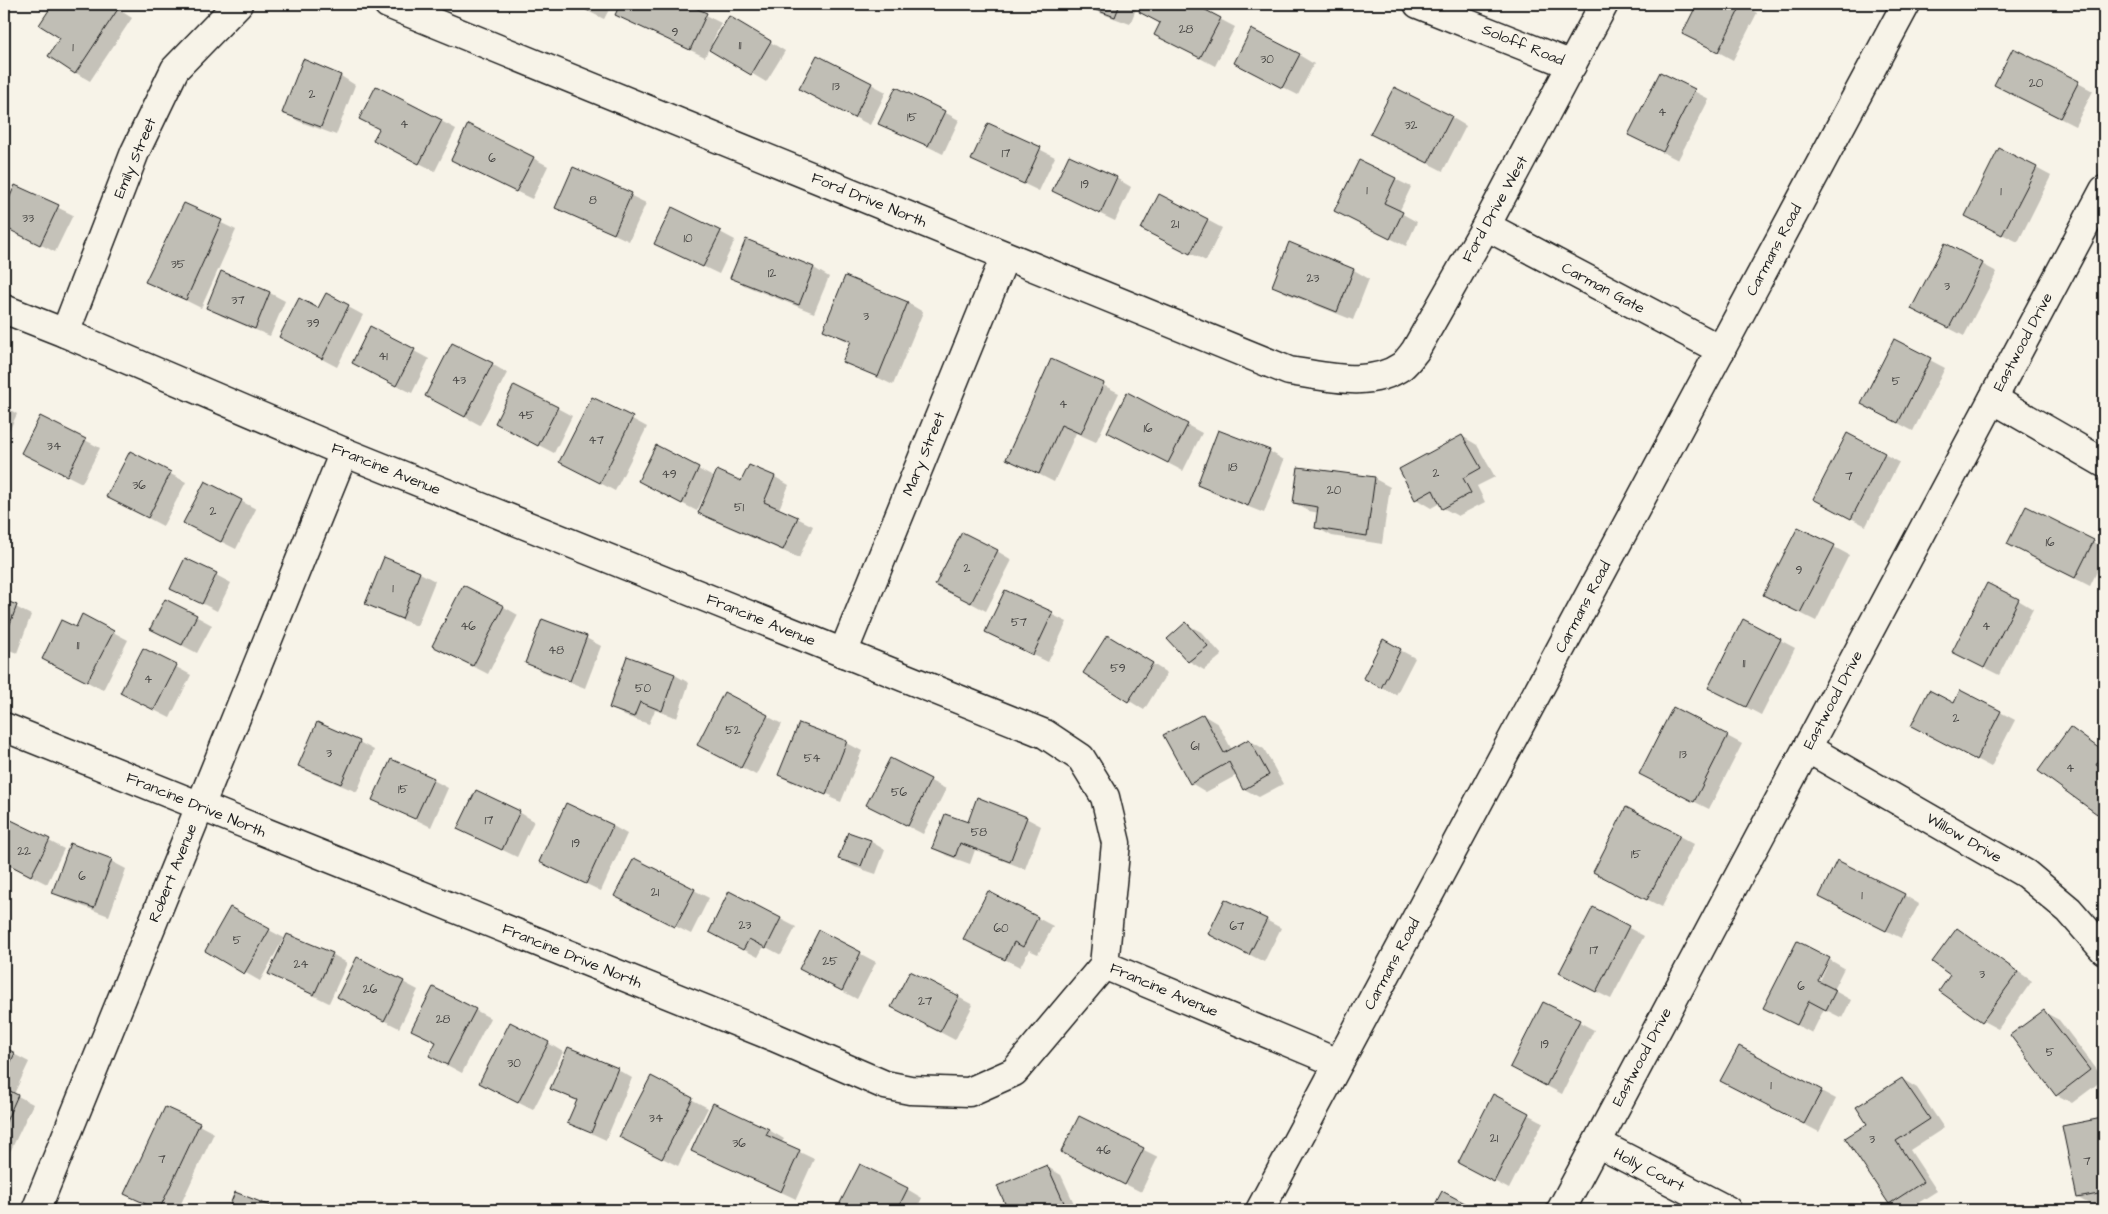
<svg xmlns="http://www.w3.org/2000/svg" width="2108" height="1214" font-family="'Architects Daughter',sans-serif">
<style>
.shadow{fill:#0003}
.building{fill:#c0beb5;stroke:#1c1c1c}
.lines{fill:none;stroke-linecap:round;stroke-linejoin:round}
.minor-casing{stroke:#1c1c1c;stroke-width:31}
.tertiary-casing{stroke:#1c1c1c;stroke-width:31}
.minor{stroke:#f7f3e8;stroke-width:28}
.tertiary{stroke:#f7f3e8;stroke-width:28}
.labels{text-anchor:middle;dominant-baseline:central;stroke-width:4;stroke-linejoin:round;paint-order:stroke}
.number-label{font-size:12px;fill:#454442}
.street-label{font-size:15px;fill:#1c1c1c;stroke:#f7f3e8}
</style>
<rect width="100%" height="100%" fill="#f7f3e8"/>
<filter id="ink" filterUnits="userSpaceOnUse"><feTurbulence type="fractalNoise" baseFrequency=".02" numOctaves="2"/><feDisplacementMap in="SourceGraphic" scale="10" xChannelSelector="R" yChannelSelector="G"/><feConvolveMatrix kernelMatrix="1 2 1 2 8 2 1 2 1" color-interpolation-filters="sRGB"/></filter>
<g filter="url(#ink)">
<g class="shadow">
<polygon points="55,4 110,4 132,18 90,81 76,73 61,38 41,25"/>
<polygon points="573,4 612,4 604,19"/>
<polygon points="622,4 683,4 721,23 712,43 713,44 729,17 785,51 766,82 709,48 705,57 632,23 617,14"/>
<polygon points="1076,4 1138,4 1130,24"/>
<polygon points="1144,4 1191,4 1235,27 1215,66 1171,43 1161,24 1140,12"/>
<polygon points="1699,4 1741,4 1757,13 1733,60 1684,33"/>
<polygon points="2013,49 2093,91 2075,126 2010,93"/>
<polygon points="1299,55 1314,64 1298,95 1250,71"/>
<polygon points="1661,74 1709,99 1678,160 1645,143"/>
<polygon points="341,76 355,85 336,135 298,121 284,112"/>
<polygon points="871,84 886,92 870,125 816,98"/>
<polygon points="944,112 959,120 943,154 880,123"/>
<polygon points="1451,117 1466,126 1443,171 1386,142"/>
<polygon points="441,121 456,129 435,171 389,148 380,129"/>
<polygon points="989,124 1055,157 1039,191 973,159"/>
<polygon points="533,158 548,166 532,199 467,168"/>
<polygon points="1359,161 1411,187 1399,212 1417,222 1406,246 1350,219"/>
<polygon points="573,168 646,203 629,241 556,207"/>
<polygon points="2036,168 2051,176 2018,242 1981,224"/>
<polygon points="1116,178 1131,187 1115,221 1069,199"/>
<polygon points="16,187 73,215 55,252 4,226 4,213"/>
<polygon points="184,205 236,230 201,308 147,281"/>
<polygon points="1207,220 1222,228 1206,261 1158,237"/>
<polygon points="720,232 735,240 719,274 656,244"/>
<polygon points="747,240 814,268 829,277 814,313 746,286 732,277"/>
<polygon points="1290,244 1354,270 1369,279 1353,320 1288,294 1273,286"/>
<polygon points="1982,264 1997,272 1964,336 1928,317"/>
<polygon points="222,273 270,293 285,301 270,336 222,316 207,307"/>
<polygon points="846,278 908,303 923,312 893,385 844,361 851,343 824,330"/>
<polygon points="326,295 363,315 337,367 280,337 318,310"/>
<polygon points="371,328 429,359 412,393 368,371"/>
<polygon points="1894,341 1945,368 1913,431 1877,412"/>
<polygon points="1052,360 1119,393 1096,442 1076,433 1054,482 1007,458"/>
<polygon points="492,364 507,373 480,425 426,396"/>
<polygon points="1128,394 1202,433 1183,471 1108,432"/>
<polygon points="593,398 647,427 615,491 561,462"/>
<polygon points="4,406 17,414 4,442"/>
<polygon points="557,408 572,416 554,453 511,431"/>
<polygon points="1462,436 1477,445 1495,477 1477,486 1485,502 1458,516 1443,508 1440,503 1431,508 1416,499"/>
<polygon points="85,440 100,448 82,483 38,461"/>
<polygon points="656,447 715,478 742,483 775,477 789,485 779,509 813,526 799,558 714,521 699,513 706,497 704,496 697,511 654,489"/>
<polygon points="1269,451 1284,460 1264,513 1213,493 1198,484"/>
<polygon points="130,453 186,482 163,526 123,505"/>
<polygon points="1884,454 1899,462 1866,526 1830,507"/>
<polygon points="1299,468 1375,479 1390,487 1382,544 1332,536 1317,528 1319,513 1309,511 1294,503"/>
<polygon points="205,482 256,509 236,549 200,531"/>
<polygon points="2026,507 2104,548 2104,557 2090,586 2023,552"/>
<polygon points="1799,528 1849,555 1816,621 1780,603"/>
<polygon points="997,551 1012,560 986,611 952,593"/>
<polygon points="385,559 420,573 435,581 417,626 382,612 367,603"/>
<polygon points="216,575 231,583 217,611 172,588"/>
<polygon points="1006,592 1067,622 1048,662 1002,640"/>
<polygon points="166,600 212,625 197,653 166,637"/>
<polygon points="2018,600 2033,609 1999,675 1969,660"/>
<polygon points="4,601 31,615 17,653 4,648"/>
<polygon points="504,607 518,615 488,674 449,654"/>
<polygon points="543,620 586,638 601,646 585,688 541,671 526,662"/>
<polygon points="1186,624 1201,632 1222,655 1204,670 1189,661 1169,639"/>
<polygon points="76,629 113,632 128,640 103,690 58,667"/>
<polygon points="1780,640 1795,648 1761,715 1710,688"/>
<polygon points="1123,645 1167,673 1144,710 1085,673"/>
<polygon points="143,649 191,675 170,718 136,701"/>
<polygon points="1400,650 1415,658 1396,695 1379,686"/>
<polygon points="675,675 689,683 677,718 655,710 649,724 625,716 610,707"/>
<polygon points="1954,705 2000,712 2015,720 1991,767 1927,734"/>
<polygon points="1203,715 1218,724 1232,750 1249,740 1264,749 1283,784 1259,797 1244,789 1237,775 1206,792 1191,783"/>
<polygon points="767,716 782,724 756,775 714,753"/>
<polygon points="799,724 847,743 862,751 841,802 794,783 831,798 832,796 793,780 793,783 779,775"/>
<polygon points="2070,729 2104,751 2104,816 2098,812"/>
<polygon points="1727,736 1742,744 1709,809 1655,782"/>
<polygon points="359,742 374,750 357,792 314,774 300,765"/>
<polygon points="890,760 946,789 923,834 882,813"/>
<polygon points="433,780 448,788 431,827 374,799"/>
<polygon points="519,812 534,821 517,857 459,829"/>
<polygon points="1026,818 1041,826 1025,869 975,850 970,864 948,856 933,848 969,823"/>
<polygon points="8,819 64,849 47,884 4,862 4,827"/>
<polygon points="613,826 627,834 601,891 541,862"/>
<polygon points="1679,836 1694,844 1662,907 1609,880"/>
<polygon points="870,841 885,850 876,874 855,867 840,858"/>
<polygon points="111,861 126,869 109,916 69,901 54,893"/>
<polygon points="694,890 709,898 691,934 631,904"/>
<polygon points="988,892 1053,926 1038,954 1029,950 1020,967 980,947"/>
<polygon points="730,893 796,927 781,955 764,946 758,957 725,940"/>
<polygon points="1904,895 1919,904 1901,938 1835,905"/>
<polygon points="1593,909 1644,936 1611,999 1575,981"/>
<polygon points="1266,920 1281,928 1264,962 1225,942"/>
<polygon points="269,930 284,938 260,981 207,951"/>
<polygon points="1957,930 2032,981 1998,1029 1983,1021 1952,975"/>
<polygon points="819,932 876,962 857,999 800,969"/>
<polygon points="332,954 347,963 329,1003 270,974"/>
<polygon points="1830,960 1844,968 1833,990 1851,1000 1842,1018 1824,1009 1812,1033 1780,1016 1814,986 1817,987"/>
<polygon points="403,982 418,990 399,1028 353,1005"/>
<polygon points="958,997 973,1005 955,1040 892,1007"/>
<polygon points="1544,1003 1594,1030 1562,1094 1511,1067"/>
<polygon points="475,1010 490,1018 462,1073 430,1056 437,1042"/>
<polygon points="2044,1012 2059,1020 2104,1079 2072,1103 2057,1095"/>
<polygon points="548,1043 563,1052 533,1110 495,1091"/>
<polygon points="569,1048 618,1070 632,1078 606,1140 569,1123 578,1102 551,1088"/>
<polygon points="4,1049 29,1062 14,1094 33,1104 10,1152 4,1149"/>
<polygon points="651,1078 708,1108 678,1166 636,1145"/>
<polygon points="1902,1079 1917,1088 1944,1128 1910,1150 1937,1191 1907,1210 1902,1210 1890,1203 1868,1124"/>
<polygon points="1737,1089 1821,1091 1836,1099 1819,1132"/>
<polygon points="714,1105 769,1130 784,1139 781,1143 814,1159 796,1199 693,1151"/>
<polygon points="166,1108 214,1133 178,1210 158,1210 125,1193"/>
<polygon points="1528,1114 1543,1122 1509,1189 1475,1171"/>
<polygon points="1080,1118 1158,1157 1141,1192 1078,1160"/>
<polygon points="2102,1119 2104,1121 2104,1204 2093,1206 2078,1198"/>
<polygon points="1046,1166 1061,1175 1077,1210 1009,1210 999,1187"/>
<polygon points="907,1189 922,1198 916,1210 855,1210 842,1202"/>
</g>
<g class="building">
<polygon points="53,4 110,4 118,9 75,74 48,56 60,38 39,25"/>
<polygon points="573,4 593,4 589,11"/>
<polygon points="620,4 686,4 707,13 690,50 615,15"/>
<polygon points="1080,4 1120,4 1115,17"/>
<polygon points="1143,4 1194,4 1221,18 1200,58 1154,35 1160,23 1139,12"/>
<polygon points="1697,4 1742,4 1718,52 1682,34"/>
<polygon points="729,16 771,41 751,75 709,50"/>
<polygon points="1251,29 1300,54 1282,88 1234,63"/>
<polygon points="2013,48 2079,81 2060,118 1994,85"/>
<polygon points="817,55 872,83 854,118 799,89"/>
<polygon points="303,59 341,75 321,127 282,113"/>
<polygon points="1660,72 1695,89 1663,152 1628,135"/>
<polygon points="376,86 442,120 419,164 373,140 379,129 359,119"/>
<polygon points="896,87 945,111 928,146 878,124"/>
<polygon points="1394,87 1452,116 1428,163 1370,134"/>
<polygon points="988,123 1041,147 1024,184 971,160"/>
<polygon points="468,124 534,157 516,192 451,160"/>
<polygon points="1999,148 2037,167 2002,235 1965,216"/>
<polygon points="1069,155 1117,177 1100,214 1052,191"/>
<polygon points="1359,160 1396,178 1384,203 1403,212 1390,239 1334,211"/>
<polygon points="573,167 632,193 614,234 555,208"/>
<polygon points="15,185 59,205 40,245 4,227 4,210"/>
<polygon points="1159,194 1208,219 1190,254 1141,229"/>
<polygon points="184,203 222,220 186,300 145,282"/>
<polygon points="672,207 721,231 703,267 654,244"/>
<polygon points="746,239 814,267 799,305 730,278"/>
<polygon points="1289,242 1354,269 1337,312 1272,286"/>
<polygon points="1945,243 1983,263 1949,328 1911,309"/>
<polygon points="221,271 270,292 255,329 206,308"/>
<polygon points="845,276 908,302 878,377 842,362 851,341 823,330"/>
<polygon points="326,293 349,305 322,359 279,337 299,298 318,308"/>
<polygon points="370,326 415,349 396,386 352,363"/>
<polygon points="1894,339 1931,358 1898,423 1861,404"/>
<polygon points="452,343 493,363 465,417 425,396"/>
<polygon points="1051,359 1104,383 1081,434 1061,425 1039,474 1006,459"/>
<polygon points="514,385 558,407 538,446 495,423"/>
<polygon points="1127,392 1188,424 1168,463 1107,432"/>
<polygon points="592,397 633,417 600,483 559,462"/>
<polygon points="40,416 86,439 67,476 21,453"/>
<polygon points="1218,430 1270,450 1248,506 1197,485"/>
<polygon points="1847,433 1885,453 1851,519 1813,499"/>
<polygon points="1462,435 1481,468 1463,478 1471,493 1442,509 1433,490 1415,500 1399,469"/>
<polygon points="656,445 699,467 682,504 638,481"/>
<polygon points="130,451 171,472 148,518 106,497"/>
<polygon points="749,465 775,476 764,502 798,517 783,550 698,513 717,470 741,481"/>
<polygon points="1298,467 1375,477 1367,536 1315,528 1318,507 1293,503"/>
<polygon points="205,481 242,500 221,542 183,523"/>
<polygon points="2026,506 2094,540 2075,578 2007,544"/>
<polygon points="1798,527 1835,545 1800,613 1763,595"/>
<polygon points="962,532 998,550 971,603 935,585"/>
<polygon points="384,557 420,572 402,619 365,604"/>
<polygon points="185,558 217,573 202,604 170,589"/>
<polygon points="1987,583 2019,599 1984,668 1952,652"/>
<polygon points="463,585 504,606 473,666 432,646"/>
<polygon points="1005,590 1053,612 1033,655 985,632"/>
<polygon points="165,599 197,615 182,645 150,629"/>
<polygon points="4,600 17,605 4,640"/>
<polygon points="82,614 114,631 87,682 42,659 61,620 76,627"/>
<polygon points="542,619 587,636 570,681 525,663"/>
<polygon points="1743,619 1781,639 1746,707 1708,688"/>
<polygon points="1186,622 1208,646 1188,662 1167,639"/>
<polygon points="1107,635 1153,663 1128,702 1083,673"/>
<polygon points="1383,639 1401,649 1381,688 1363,678"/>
<polygon points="143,648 177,665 154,710 120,693"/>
<polygon points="627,656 675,674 662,711 640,702 634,717 609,708"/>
<polygon points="1929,690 1954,703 1960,690 2001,711 1976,760 1911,726"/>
<polygon points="724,692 768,715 741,768 697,745"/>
<polygon points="1673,707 1728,735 1694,802 1639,774"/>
<polygon points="1203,714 1224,753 1249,739 1269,775 1243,790 1229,762 1190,784 1163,735"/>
<polygon points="317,722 360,741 341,784 298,766"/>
<polygon points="799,723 847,741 826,795 778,775"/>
<polygon points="2070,727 2104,752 2096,765 2104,771 2104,803 2097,814 2038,771"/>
<polygon points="890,758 931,779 908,826 866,805"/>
<polygon points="391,759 434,778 415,819 372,800"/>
<polygon points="476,790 520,811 502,850 457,829"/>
<polygon points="977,797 1027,817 1010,862 960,843 955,857 932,848 945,814 968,822"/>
<polygon points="566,803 613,825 586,884 539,862"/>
<polygon points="1626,807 1680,835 1647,900 1593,872"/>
<polygon points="7,818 50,839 31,876 4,862 4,824"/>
<polygon points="848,832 871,840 861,866 838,859"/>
<polygon points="70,843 112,859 94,908 52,893"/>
<polygon points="634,858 695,889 675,927 614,896"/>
<polygon points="1837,860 1905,894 1886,931 1819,897"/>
<polygon points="729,891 781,918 766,948 749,939 743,950 709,932"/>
<polygon points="988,891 1038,917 1023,947 1014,942 1005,960 963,939"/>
<polygon points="1225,899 1267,919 1249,955 1208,934"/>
<polygon points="230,907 270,929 244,974 205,951"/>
<polygon points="1593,907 1629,926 1596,992 1559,973"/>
<polygon points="1957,928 2018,972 1982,1022 1939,991 1950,975 1932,962"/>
<polygon points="819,930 861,952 842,991 799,969"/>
<polygon points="287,934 333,953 314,995 268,974"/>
<polygon points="1797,941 1830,958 1818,981 1836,990 1826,1010 1809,1001 1797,1025 1763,1008"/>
<polygon points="357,957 404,981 384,1021 337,997"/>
<polygon points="910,971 959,996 940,1032 891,1007"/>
<polygon points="433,987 476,1009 447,1065 429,1056 436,1042 411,1030"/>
<polygon points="1543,1002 1580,1020 1546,1086 1510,1067"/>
<polygon points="2044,1010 2090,1070 2056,1096 2010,1035"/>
<polygon points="510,1022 549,1042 518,1103 479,1083"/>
<polygon points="1739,1046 1822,1090 1804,1124 1720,1081"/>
<polygon points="4,1047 15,1053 4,1076"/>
<polygon points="568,1047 618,1068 591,1133 567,1123 577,1100 550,1089"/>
<polygon points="651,1076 693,1098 662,1159 619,1137"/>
<polygon points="1902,1078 1930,1119 1896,1141 1923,1182 1889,1204 1845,1138 1867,1124 1856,1107"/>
<polygon points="4,1088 18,1095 4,1126"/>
<polygon points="1493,1094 1529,1113 1494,1182 1458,1163"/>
<polygon points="713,1103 769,1129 766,1135 800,1150 781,1192 691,1151"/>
<polygon points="165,1107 200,1123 159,1210 124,1194"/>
<polygon points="1079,1116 1144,1148 1125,1185 1061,1152"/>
<polygon points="2102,1118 2104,1128 2104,1193 2077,1198 2062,1126"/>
<polygon points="860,1164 908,1188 897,1210 854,1210 840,1203"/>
<polygon points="1047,1165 1066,1207 1059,1210 1008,1210 997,1186"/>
<polygon points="1442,1191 1478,1210 1432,1210"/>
<polygon points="235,1192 281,1210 228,1210"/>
</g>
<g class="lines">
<g class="minor-casing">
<g id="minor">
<path d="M388,4L1289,371C1326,376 1369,389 1402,366C1407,362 1411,356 1415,351L1486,226L1604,4"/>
<polyline points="1418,4 1572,65"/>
<polyline points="1486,226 1721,350"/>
<polyline points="4,309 65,333 344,452 1045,734 1081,758 1105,797 1116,843 1104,965"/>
<polyline points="65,333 135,152 175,69 238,4"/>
<polyline points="1993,399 2104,463"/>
<polyline points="843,653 1005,256"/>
<polyline points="4,727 774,1037 885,1085 910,1090 969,1092 1014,1072 1104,965"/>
<polyline points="1807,748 2026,874 2069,910 2104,950"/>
<polyline points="1104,965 1338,1063"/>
<polyline points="1597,1143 1727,1210"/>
<polyline points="36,1210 344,452"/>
<polyline points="1561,1210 2104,190"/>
</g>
</g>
<g class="tertiary-casing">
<polyline id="tertiary" points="1260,1210 1906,4"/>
</g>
<use href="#minor" class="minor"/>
<use href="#tertiary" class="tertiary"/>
</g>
</g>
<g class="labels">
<g class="number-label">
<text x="1186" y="29">28</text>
<text x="675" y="32">9</text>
<text x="740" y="45">11</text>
<text x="73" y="47">1</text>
<text x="1267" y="59">30</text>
<text x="2036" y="83">20</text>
<text x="836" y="86">13</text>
<text x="312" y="94">2</text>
<text x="1662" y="112">4</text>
<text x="912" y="117">15</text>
<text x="404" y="124">4</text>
<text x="1411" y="125">32</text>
<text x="1006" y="153">17</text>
<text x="492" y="158">6</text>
<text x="1085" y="184">19</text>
<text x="1367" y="190">1</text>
<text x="2001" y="191">1</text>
<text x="593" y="200">8</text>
<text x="28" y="218">33</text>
<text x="1175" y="224">21</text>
<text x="688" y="238">10</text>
<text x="178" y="264">35</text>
<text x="772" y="273">12</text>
<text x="1313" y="278">23</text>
<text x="1947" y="286">3</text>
<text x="238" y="300">37</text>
<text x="866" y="316">3</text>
<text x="313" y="323">39</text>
<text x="383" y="356">41</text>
<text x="459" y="380">43</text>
<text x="1896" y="381">5</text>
<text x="1063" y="404">4</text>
<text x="526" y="415">45</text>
<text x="1148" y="428">16</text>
<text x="596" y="440">47</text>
<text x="54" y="446">34</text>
<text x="1233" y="467">18</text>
<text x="1436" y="473">2</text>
<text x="669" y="474">49</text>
<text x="1849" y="476">7</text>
<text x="139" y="485">36</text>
<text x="1334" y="490">20</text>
<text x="739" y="507">51</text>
<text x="213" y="511">2</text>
<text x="2050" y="542">16</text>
<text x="967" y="568">2</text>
<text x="1799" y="570">9</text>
<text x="393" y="588">1</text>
<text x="1019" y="622">57</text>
<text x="468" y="626">46</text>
<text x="1986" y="626">4</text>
<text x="78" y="645">11</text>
<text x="556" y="650">48</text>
<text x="1744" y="663">11</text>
<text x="1118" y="668">59</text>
<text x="148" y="679">4</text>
<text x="643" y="688">50</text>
<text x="1956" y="718">2</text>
<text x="733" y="730">52</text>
<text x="1195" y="746">61</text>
<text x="329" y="753">3</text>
<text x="1683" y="754">13</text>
<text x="812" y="758">54</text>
<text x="2070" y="768">4</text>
<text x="403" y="789">15</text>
<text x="899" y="792">56</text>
<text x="489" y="820">17</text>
<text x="979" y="832">58</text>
<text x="576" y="843">19</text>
<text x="24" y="851">22</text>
<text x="1636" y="854">15</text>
<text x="82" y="876">6</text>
<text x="655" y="892">21</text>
<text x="1862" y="895">1</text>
<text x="745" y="925">23</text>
<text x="1237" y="926">67</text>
<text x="1001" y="928">60</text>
<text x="237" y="940">5</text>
<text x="1594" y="950">17</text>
<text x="830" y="961">25</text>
<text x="301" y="964">24</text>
<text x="1982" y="974">3</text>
<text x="1801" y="986">6</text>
<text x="370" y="989">26</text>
<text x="925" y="1001">27</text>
<text x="443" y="1019">28</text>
<text x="1545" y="1044">19</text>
<text x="2050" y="1052">5</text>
<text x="514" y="1063">30</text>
<text x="1771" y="1085">1</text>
<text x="656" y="1118">34</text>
<text x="1494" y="1138">21</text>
<text x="1872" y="1139">3</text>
<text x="739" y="1143">36</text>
<text x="1103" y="1150">46</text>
<text x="162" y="1159">7</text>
<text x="2087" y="1161">7</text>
</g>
<g class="street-label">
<text transform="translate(1523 45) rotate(22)">Soloff Road</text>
<text transform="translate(135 158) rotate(-67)">Emily Street</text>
<text transform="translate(869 200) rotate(22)">Ford Drive North</text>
<text transform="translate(1495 209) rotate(-61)">Ford Drive West</text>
<text transform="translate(1774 250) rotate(-62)">Carmans Road</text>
<text transform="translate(1603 288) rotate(28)">Carman Gate</text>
<text transform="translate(2023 342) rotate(-62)">Eastwood Drive</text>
<text transform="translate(924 454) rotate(-68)">Mary Street</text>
<text transform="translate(386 469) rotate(22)">Francine Avenue</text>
<text transform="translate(1583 607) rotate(-62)">Carmans Road</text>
<text transform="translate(761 620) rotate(22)">Francine Avenue</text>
<text transform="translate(1833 700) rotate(-62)">Eastwood Drive</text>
<text transform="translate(196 805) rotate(22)">Francine Drive North</text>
<text transform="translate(1964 838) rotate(30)">Willow Drive</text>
<text transform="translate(173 873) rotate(-68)">Robert Avenue</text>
<text transform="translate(572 956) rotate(22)">Francine Drive North</text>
<text transform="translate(1392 964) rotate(-62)">Carmans Road</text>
<text transform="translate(1164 990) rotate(23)">Francine Avenue</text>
<text transform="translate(1642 1057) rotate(-62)">Eastwood Drive</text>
<text transform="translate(1649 1170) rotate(27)">Holly Court</text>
</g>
</g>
<rect width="2108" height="1214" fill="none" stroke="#f7f3e8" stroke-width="20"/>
<rect x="10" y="10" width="2088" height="1194" fill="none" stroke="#1c1c1c" stroke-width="2" filter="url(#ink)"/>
</svg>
